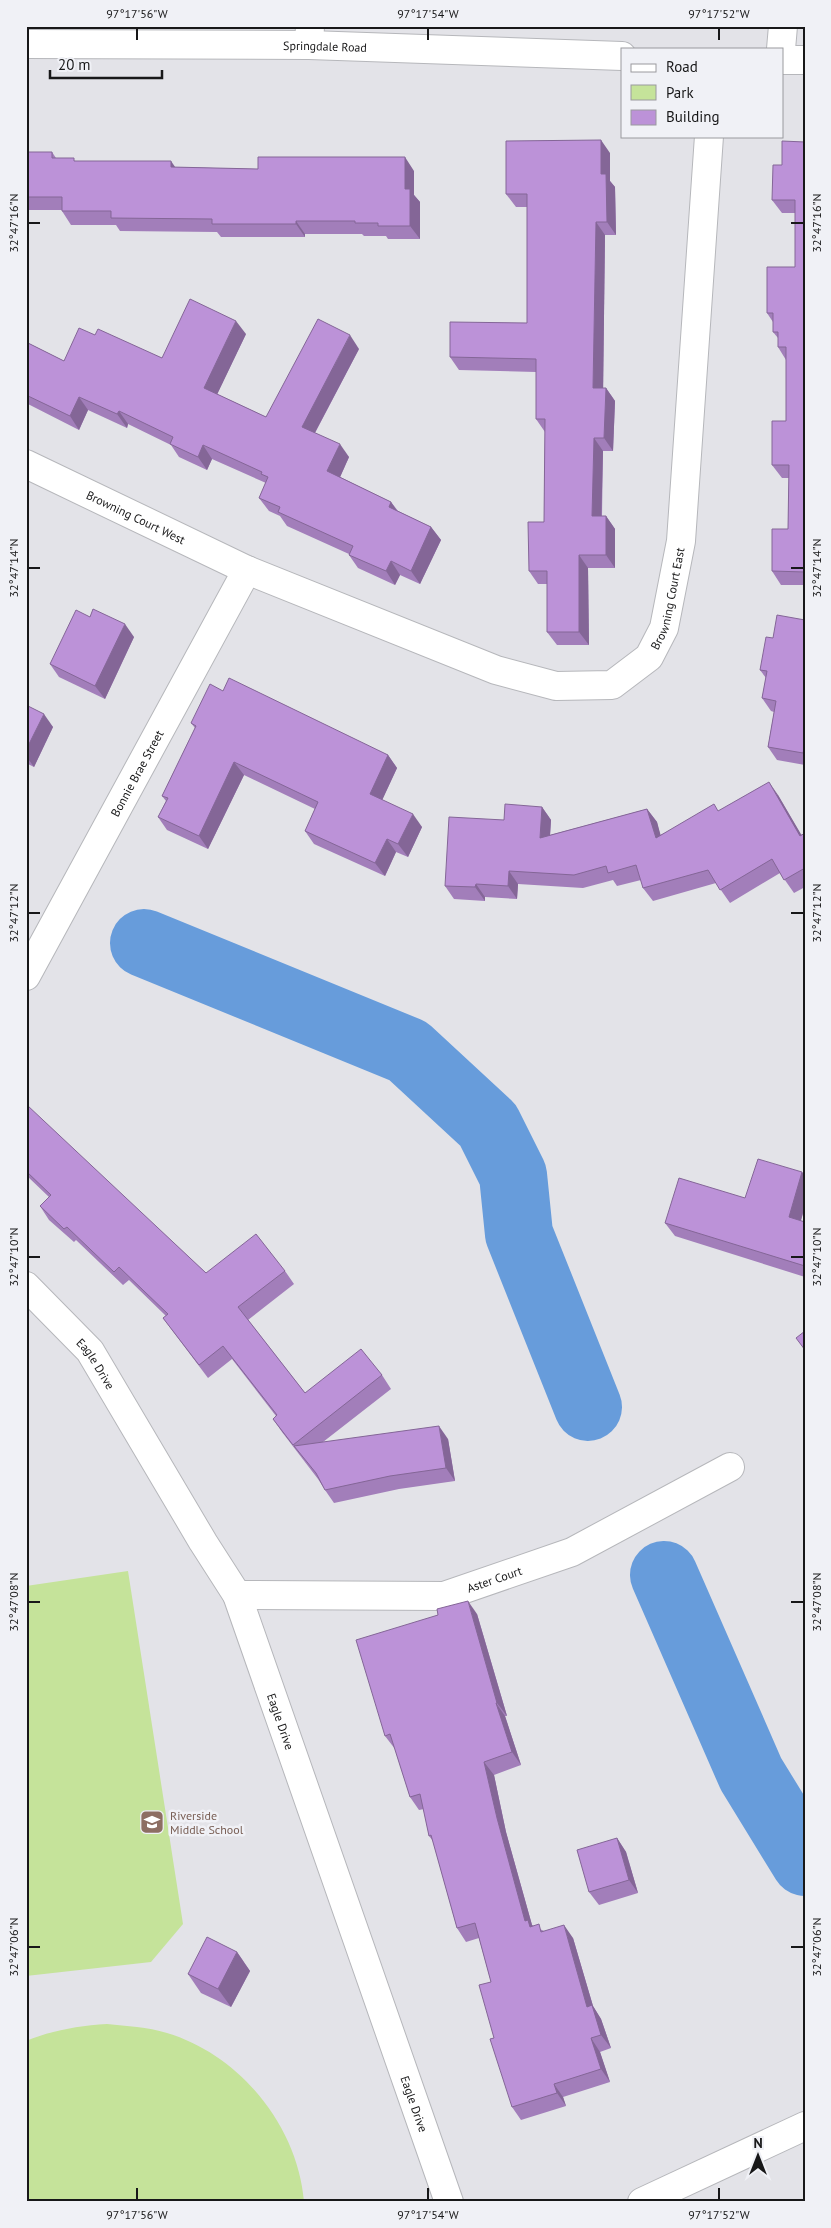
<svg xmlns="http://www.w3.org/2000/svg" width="831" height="2228" font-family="'PT Sans',sans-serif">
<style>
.green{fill:#c5e39a}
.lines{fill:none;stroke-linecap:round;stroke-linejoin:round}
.river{stroke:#679cdb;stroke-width:68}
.street-casing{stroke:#b6b7bb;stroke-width:30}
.secondary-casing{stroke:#b6b7bb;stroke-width:30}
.street{stroke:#fff;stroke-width:28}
.secondary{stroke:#fff;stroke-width:28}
.wall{fill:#a27eba}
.shaded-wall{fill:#846697}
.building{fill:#bc92d8;stroke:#846697}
.ticks{fill:none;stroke:#181819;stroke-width:2}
.labels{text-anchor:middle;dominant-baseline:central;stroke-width:5;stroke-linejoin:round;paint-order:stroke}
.street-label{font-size:12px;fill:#181819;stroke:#f0f1f6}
.education-label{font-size:12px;fill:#785e54;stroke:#f0f1f6;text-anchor:start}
.neatline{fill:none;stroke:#181819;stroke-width:2}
.ticks-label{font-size:12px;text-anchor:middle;fill:#181819}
</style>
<rect width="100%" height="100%" fill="#e3e3e8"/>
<g class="green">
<polygon points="128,1571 183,1924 151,1962 26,1976 26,1586"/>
<path d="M107,2024C127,2026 147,2027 167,2033C240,2055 298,2126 304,2202H26V2041C53,2030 78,2026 107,2024Z"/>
</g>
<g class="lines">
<g class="river">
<polyline points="144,943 408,1051 488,1125 513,1175 519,1234 588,1407"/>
<polyline points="664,1575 751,1774 805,1862"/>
</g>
<g class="street-casing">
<g id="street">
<polyline points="309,45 310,26"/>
<polyline points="781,49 783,26"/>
<path id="s1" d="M26,464L247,570L496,670L556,686L612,685L649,657L664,628L681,541L709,136"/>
<path id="s2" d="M26,976L247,570"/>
<path id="s3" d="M26,1286L90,1351L203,1542L237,1595L449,2202"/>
<path id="s4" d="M237,1595L444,1596L572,1552L730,1467"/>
<polyline points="642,2202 805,2126"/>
</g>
</g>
<g class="secondary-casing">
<g id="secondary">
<path id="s5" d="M26,44L309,45L622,56"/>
<polyline points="782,60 805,60"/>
</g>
</g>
<use href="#street" class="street"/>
<use href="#secondary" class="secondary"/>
</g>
<g class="wall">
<polygon points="805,142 805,585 781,585 772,571 788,529 789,478 782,478 772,465 786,421 786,360 778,347 778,338 773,332 773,322 767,313 795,267 795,213 782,213 772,200"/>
<polygon points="26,152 52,152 56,158 76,161 175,167 258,169 414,171 414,195 420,202 420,239 388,239 386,236 364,236 362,234 305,234 305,237 221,237 217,232 120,231 116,225 71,225 62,211 62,210 26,210"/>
<polygon points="610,153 610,181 615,187 616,235 605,235 603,388 606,388 615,401 613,451 603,451 602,516 606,516 615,529 615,568 588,568 589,645 557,645 547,632 547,584 538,584 529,571 544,522 545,432 536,419 536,372 459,370 450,357 527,323 527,207 516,207 506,194"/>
<polygon points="246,334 217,394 266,417 359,349 315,433 349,457 340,477 391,502 398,511 431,527 441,540 420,584 400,575 395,585 358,568 349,555 349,554 287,526 280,516 269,511 259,498 266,483 212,459 207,470 179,457 171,445 128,424 127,428 88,410 79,430 26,403 26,342 64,361 95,335 162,358"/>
<polygon points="90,617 134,637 105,699 59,677 50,664"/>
<polygon points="805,620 805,765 777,760 768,747 774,712 771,711 762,698 766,678 760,670 773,638"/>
<polygon points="223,691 388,755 397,768 382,800 422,827 408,857 396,852 385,876 314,844 305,831 315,809 244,775 208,849 167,830 158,817 166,801 162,796 195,728 191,723"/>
<polygon points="26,705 53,727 34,767 26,763"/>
<polygon points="778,795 801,835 805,833 805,887 794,893 780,873 730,903 716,883 653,901 643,888 641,880 617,886 613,880 583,888 518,884 517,899 485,897 485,901 454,899 445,886 504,820 542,807 551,820 550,835 647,809 657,822 660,835 719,811"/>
<polygon points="26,1106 206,1273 285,1271 294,1284 248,1320 305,1393 382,1375 391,1389 323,1442 448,1439 455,1481 399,1489 334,1503 325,1490 318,1479 282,1432 273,1419 276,1416 232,1359 208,1378 163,1318 166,1316 129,1280 123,1285 76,1240 74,1242 49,1220 40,1206 49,1197 26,1175"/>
<polygon points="802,1172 805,1177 805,1206 801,1221 805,1222 805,1277 675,1236 665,1223 745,1198"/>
<polygon points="477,1614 507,1716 505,1716 521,1765 494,1775 506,1832 532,1925 544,1931 573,1938 593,2006 601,2019 611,2048 600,2052 610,2082 563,2097 566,2106 521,2120 512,2107 494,2038 491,1982 479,1938 466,1942 457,1928 433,1841 429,1836 424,1809 419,1810 410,1797 395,1749 385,1736"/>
<polygon points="617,1838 626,1852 638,1893 599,1905 589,1892"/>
<polygon points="237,1952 250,1971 231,2007 201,1993 188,1974"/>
</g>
<g class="shaded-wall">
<polygon points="601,140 610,153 610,181 615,187 616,235 607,222 601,174"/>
<polygon points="405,157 414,171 414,195 420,202 420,239 410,226 405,189"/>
<polygon points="171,161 180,174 171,167"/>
<polygon points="296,221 305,234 305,237 296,224"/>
<polygon points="596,222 605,235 603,401 593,388"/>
<polygon points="236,321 246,334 214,401 204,388"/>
<polygon points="350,335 359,349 311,440 302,427"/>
<polygon points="606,388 615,401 613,451 604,438"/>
<polygon points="79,397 88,410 79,430 70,416"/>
<polygon points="119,411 128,424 127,428 117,414"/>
<polygon points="594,438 603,451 601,529 592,516"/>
<polygon points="340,444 349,457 337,484 327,471"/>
<polygon points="203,445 212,459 207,470 198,457"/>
<polygon points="391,502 400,515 389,507"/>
<polygon points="606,516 615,529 615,568 606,555"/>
<polygon points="431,527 441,540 420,584 411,571"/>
<polygon points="579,555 588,568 589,645 579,632"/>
<polygon points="391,561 400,575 395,585 386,571"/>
<polygon points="125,624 134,637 105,699 95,686"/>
<polygon points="44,714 53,727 34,767 26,756 26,750"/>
<polygon points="388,755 397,768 379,807 370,794"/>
<polygon points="234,762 244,775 208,849 199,836"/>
<polygon points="769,782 778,795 805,841 800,836"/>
<polygon points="542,807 551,820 549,851 540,838"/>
<polygon points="647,809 657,822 665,851 656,838"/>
<polygon points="413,814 422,827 408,857 398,844"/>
<polygon points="387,839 396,852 385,876 375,863"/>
<polygon points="509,871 518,884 517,899 508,886"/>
<polygon points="476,884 485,897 485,901 475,887"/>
<polygon points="802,1172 805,1177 805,1206 798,1230 789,1217"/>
<polygon points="439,1426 448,1439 455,1481 446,1468"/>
<polygon points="468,1601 477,1614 507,1716 497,1703"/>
<polygon points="496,1703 505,1716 521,1765 512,1752"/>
<polygon points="484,1762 494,1775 506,1832 532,1925 538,1934 525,1921 497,1818"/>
<polygon points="617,1838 626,1852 638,1893 629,1880"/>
<polygon points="564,1925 573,1938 593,2006 601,2019 611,2048 601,2035 587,2007"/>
<polygon points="237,1952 250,1971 231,2007 218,1989"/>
<polygon points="591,2038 600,2052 610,2082 601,2069"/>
<polygon points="554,2084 563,2097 566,2106 557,2093"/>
</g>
<g class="building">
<polygon points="601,140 601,174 606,174 607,222 596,222 593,388 606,388 604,438 594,438 592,516 606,516 606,555 579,555 579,632 547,632 547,571 529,571 528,522 544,522 545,419 536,419 536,359 450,357 450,322 527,323 527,194 506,194 506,141"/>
<polygon points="782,141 805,142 805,572 772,571 772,529 788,529 789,465 772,465 772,421 786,421 786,347 778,347 778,332 773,332 773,313 767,313 767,267 795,267 795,200 772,200 773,165 782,165"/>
<polygon points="26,152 52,152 52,158 74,158 74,161 171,161 171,167 258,169 258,157 405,157 405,189 410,189 410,226 378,226 378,223 355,223 355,221 296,221 296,224 212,224 212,219 111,218 111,211 62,211 62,197 26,197"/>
<polygon points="190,299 236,321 204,388 266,417 318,319 350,335 302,427 340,444 327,471 391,502 389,507 431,527 411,571 391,561 386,571 349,555 353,546 278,512 280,507 259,498 268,477 261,474 262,472 203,445 198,457 170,444 173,437 119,411 117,414 79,397 70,416 26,395 26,342 64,361 79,328 95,335 98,329 162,358"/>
<polygon points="93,609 125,624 95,686 50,664 76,610 90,617"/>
<polygon points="777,615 805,620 805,745 803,753 768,747 776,701 762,698 767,671 760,670 766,637 773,638"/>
<polygon points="229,678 388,755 370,794 413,814 398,844 387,839 375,863 305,831 318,802 234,762 199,836 158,817 168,798 162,796 196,726 191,723 210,684 223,691"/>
<polygon points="26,705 44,714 26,750"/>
<polygon points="769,782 800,836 805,833 805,868 784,880 772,859 720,890 708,870 643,888 636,865 608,873 606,866 574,875 509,871 508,886 476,884 475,887 445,886 449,817 504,820 505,804 542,807 540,838 647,809 656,838 714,804 718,811"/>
<polygon points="27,1105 206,1273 256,1234 285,1271 238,1307 305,1393 361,1349 382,1375 293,1445 273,1419 277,1415 223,1346 199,1365 163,1318 168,1314 119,1267 114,1272 67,1227 64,1229 40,1206 51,1195 26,1171 26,1106"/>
<polygon points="758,1159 802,1172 789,1217 805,1222 805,1266 665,1223 679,1178 745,1198"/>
<polygon points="805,1331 805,1350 796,1338"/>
<polygon points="439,1426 446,1468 390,1476 325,1490 316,1473 294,1446"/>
<polygon points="468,1601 497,1703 496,1703 512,1752 484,1762 497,1818 525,1921 528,1920 530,1927 539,1924 541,1932 564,1925 587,2007 592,2005 601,2035 591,2038 601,2069 554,2084 557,2093 512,2107 490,2039 494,2038 479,1985 491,1982 475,1923 457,1928 431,1835 429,1836 420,1794 410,1797 390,1734 385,1736 356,1640 438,1615 437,1609"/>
<polygon points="617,1838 629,1880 589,1892 577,1850"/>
<polygon points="207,1937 237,1952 218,1989 188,1974"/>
</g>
<path class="ticks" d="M137,28V40M428,28V40M719,28V40M28,223H40M791,223H804M28,568H40M791,568H804M28,913H40M791,913H804M28,1257H40M791,1257H804M28,1602H40M791,1602H804M28,1947H40M791,1947H804M137,2188V2200M428,2188V2200M719,2188V2200"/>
<defs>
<g id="school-square" transform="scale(1.25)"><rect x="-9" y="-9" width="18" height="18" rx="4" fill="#8d6e63" stroke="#f0f1f6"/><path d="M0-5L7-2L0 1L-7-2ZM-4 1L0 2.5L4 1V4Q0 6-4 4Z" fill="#fff"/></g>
</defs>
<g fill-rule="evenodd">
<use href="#school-square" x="152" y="1822"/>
</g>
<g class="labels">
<g class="street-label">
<text stroke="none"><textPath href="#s5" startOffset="299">Springdale Road</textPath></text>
<text stroke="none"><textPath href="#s1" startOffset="122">Browning Court West</textPath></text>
<text stroke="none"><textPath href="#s1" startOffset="740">Browning Court East</textPath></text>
<text stroke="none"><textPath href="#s2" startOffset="231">Bonnie Brae Street</textPath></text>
<text stroke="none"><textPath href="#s3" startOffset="105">Eagle Drive</textPath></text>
<text stroke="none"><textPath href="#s4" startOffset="260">Aster Court</textPath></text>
<text stroke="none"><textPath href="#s3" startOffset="510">Eagle Drive</textPath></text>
<text stroke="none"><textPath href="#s3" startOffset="915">Eagle Drive</textPath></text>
</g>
<g class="education-label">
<text x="170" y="1815">Riverside<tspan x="170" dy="14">Middle School</tspan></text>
</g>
</g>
<rect width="831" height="2228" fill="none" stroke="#f0f1f6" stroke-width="55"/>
<rect x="621" y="48" width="162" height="90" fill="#f0f1f6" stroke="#9a9a9e"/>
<rect x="631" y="64" width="25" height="8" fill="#ffffff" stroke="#9a9a9e"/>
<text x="666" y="72" font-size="15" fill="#181819">Road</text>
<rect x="631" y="85" width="25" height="15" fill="#c5e39a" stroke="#9a9a9e"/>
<text x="666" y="98" font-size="15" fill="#181819">Park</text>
<rect x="631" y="110" width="25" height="15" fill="#bc92d8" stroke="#9a9a9e"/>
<text x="666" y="122" font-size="15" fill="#181819">Building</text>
<g transform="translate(758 2156)" stroke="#f0f1f6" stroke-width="4" paint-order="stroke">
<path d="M0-4L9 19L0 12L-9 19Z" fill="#181819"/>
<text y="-8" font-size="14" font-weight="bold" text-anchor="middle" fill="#181819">N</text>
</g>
<path d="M50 70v8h112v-8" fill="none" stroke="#181819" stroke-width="2.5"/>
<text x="58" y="70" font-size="15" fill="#181819" stroke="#f0f1f6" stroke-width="4" paint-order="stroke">20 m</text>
<rect x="28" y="28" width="776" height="2172" class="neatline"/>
<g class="ticks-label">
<text x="137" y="18">97°17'56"W</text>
<text x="428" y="18">97°17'54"W</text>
<text x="719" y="18">97°17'52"W</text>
<text transform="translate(14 223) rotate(-90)" y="4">32°47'16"N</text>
<text transform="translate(817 223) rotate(-90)" y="4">32°47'16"N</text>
<text transform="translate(14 568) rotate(-90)" y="4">32°47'14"N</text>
<text transform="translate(817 568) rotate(-90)" y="4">32°47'14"N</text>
<text transform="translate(14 913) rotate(-90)" y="4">32°47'12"N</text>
<text transform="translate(817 913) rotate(-90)" y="4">32°47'12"N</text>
<text transform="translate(14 1257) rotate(-90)" y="4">32°47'10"N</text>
<text transform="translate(817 1257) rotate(-90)" y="4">32°47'10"N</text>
<text transform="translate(14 1602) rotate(-90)" y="4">32°47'08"N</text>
<text transform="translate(817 1602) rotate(-90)" y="4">32°47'08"N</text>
<text transform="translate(14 1947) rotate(-90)" y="4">32°47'06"N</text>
<text transform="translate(817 1947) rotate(-90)" y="4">32°47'06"N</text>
<text x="137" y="2219">97°17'56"W</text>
<text x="428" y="2219">97°17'54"W</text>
<text x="719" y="2219">97°17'52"W</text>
</g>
</svg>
